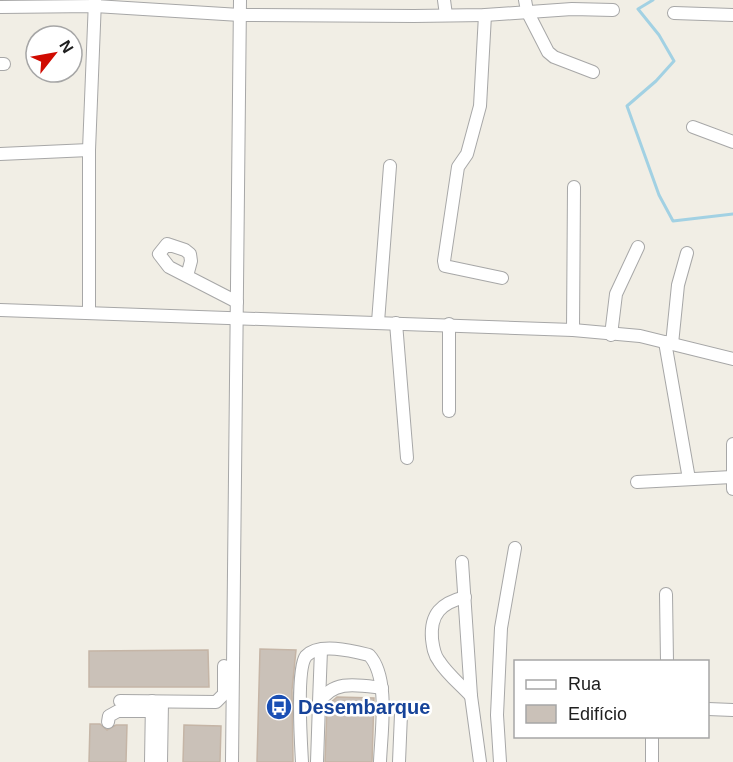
<svg xmlns="http://www.w3.org/2000/svg" width="733" height="762" font-family="Helvetica,sans-serif">
<style>
.lines{fill:none;stroke-linecap:round;stroke-linejoin:round}
.stream{stroke:#a2d1e3;stroke-width:3}
.building{fill:#cac1b8;stroke:#c5b5a6;stroke-width:1.5}
.minor-casing{stroke:#a7a7a7;stroke-width:14}
.minor{stroke:#fff;stroke-width:12}
.labels{text-anchor:middle;dominant-baseline:central;stroke-width:5;stroke-linejoin:round;paint-order:stroke}
.transit-label{font-size:20px;font-weight:bold;fill:#164399;stroke:#fff;text-anchor:start}
</style>
<rect width="100%" height="100%" fill="#f1eee5"/>
<g class="lines">
<polyline class="stream" points="653,0 638,9 659,35 674,61 656,81 627,106 659,195 673,221 733,214"/>
</g>
<g class="building">
<polygon points="260,649 296,650 292,690 293,762 257,762"/>
<polygon points="208,650 209,687 89,687 89,651"/>
<polygon points="337,697 374,698 372,762 325,762 327,706"/>
<polygon points="90,724 100,724 107,730 116,725 127,725 126,762 89,762"/>
<polygon points="184,725 221,726 220,762 183,762"/>
</g>
<g class="lines">
<g class="minor-casing">
<g id="minor">
<polyline points="444,0 446,15"/>
<polyline points="525,0 527,11 548,52 554,57 593,72"/>
<polyline points="0,7 95,6 240,15 414,16 485,15 572,9 613,10"/>
<polyline points="674,13 733,15"/>
<polyline points="485,15 480,106 467,154 458,167 444,261 445,266 502,278"/>
<polyline points="0,64 4,64"/>
<polyline points="693,127 733,142"/>
<polyline points="0,154 89,150"/>
<polyline points="187,276 191,261 190,254 185,250 167,244 159,254 169,267 237,302"/>
<polyline points="0,310 573,330 640,336 733,359"/>
<polyline points="89,312 89,150 95,0"/>
<polyline points="378,322 390,166"/>
<polyline points="396,323 407,458"/>
<polyline points="449,324 449,411"/>
<polyline points="573,330 574,187"/>
<polyline points="611,335 616,294 638,247"/>
<polyline points="665,342 689,479"/>
<polyline points="672,344 678,285 687,253"/>
<polyline points="733,444 733,489"/>
<polyline points="637,482 732,477"/>
<polyline points="462,562 471,696 480,762"/>
<polyline points="666,594 667,662"/>
<path d="M465,597C441,603 430,614 432,639C433,647 434,655 439,661C447,674 461,685 471,696"/>
<polyline points="120,701 216,702 224,694 224,666"/>
<polyline points="319,702 321,650"/>
<polyline points="708,709 733,710"/>
<polyline points="108,722 109,716 118,711 152,711"/>
<polyline points="151,762 152,701"/>
<polyline points="161,762 162,702"/>
<polyline points="232,762 240,0"/>
<path d="M302,762C301,744 296,669 306,656C319,642 353,651 369,655C390,677 381,733 380,762"/>
<path d="M317,762L319,703C333,679 358,685 382,688"/>
<polyline points="399,762 401,714"/>
<polyline points="500,762 497,715 501,628 515,548"/>
<polyline points="652,762 652,736"/>
</g>
</g>
<use href="#minor" class="minor"/>
</g>
<defs>
<g id="bus-disc" transform="scale(1.35)"><circle r="9.5" fill="#1a4fb4" stroke="#fff"/><path d="M-5-6H5V4H4V6H2V4H-2V6H-4V4H-5ZM-3.5-4V0h7V-4ZM-3.5 1.2v1.5H-2V1.2ZM2 1.2v1.5H3.5V1.2Z" fill="#fff"/></g>
</defs>
<g fill-rule="evenodd">
<use href="#bus-disc" x="279" y="707"/>
</g>
<g class="labels">
<g class="transit-label">
<text x="298" y="707">Desembarque</text>
</g>
</g>
<rect x="514" y="660" width="195" height="78" fill="#ffffff" stroke="#a6a6a6" stroke-width="1.5"/>
<rect x="526" y="680" width="30" height="9" fill="#ffffff" stroke="#a6a6a6" stroke-width="1.5"/>
<text x="568" y="690" font-size="18" fill="#202020">Rua</text>
<rect x="526" y="705" width="30" height="18" fill="#cac1b8" stroke="#a6a6a6" stroke-width="1.5"/>
<text x="568" y="720" font-size="18" fill="#202020">Edifício</text>
<g transform="translate(54 54) rotate(59)"><circle r="28" fill="#ffffff" stroke="#a6a6a6" stroke-width="1.5"/>
<path d="M0-4.5L10 22L0 15L-10 22Z" fill="#d00a00"/>
<text y="-9" font-size="16" font-weight="bold" text-anchor="middle" fill="#202020">N</text>
</g>
</svg>
